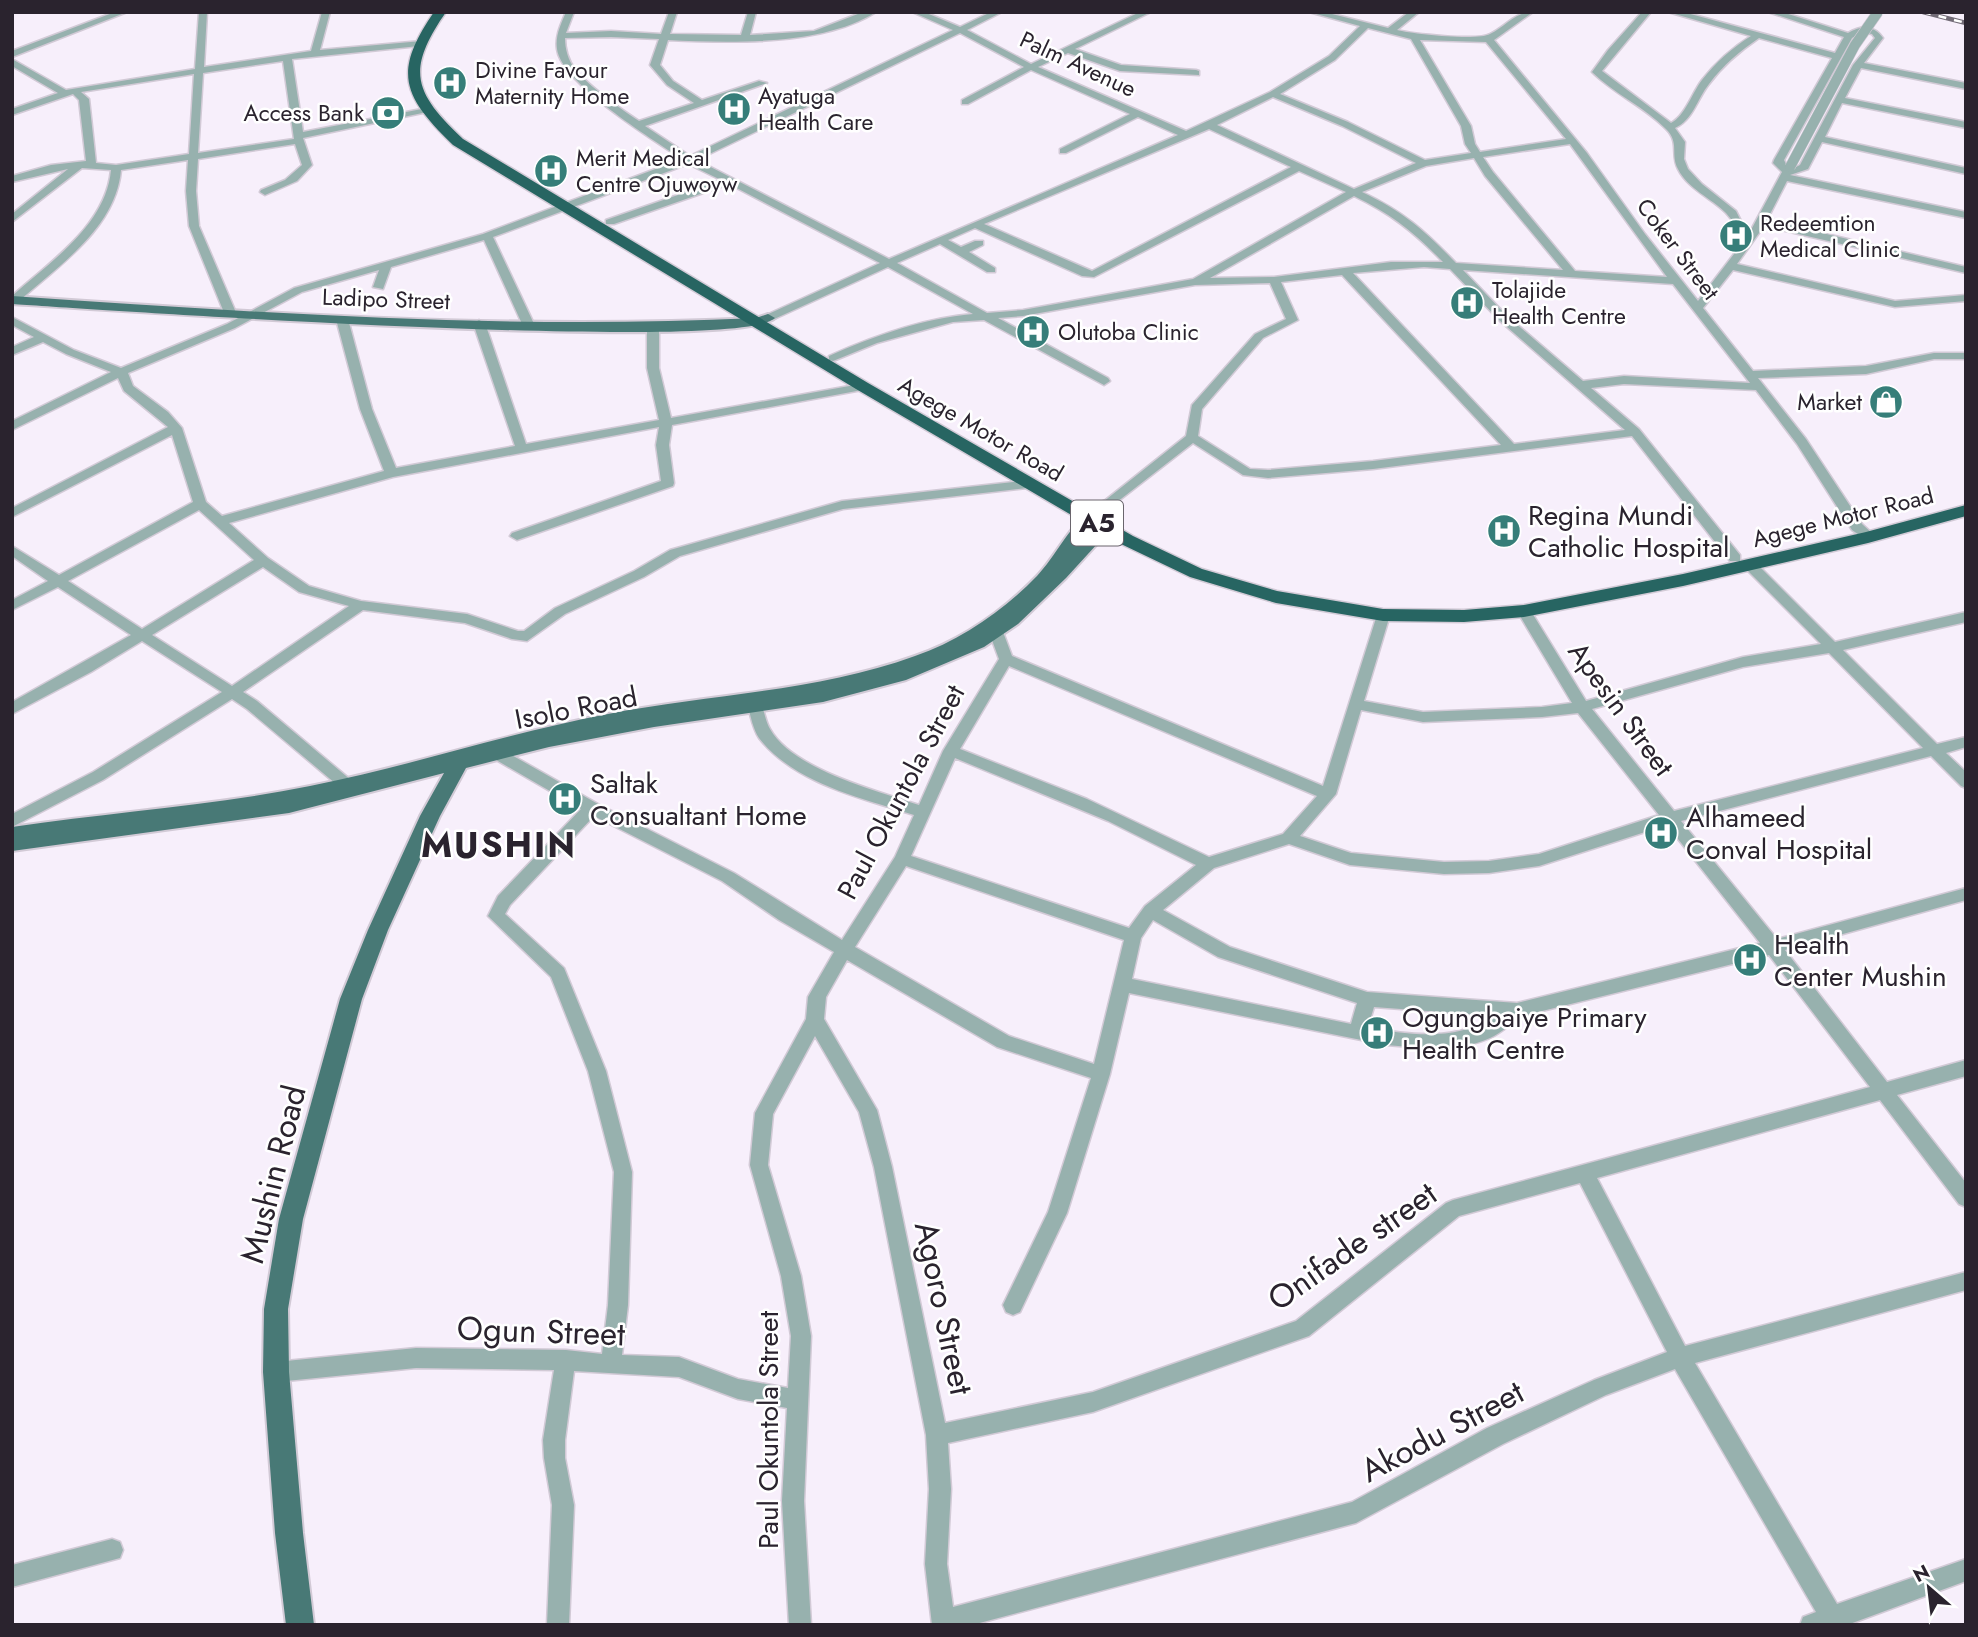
<svg xmlns="http://www.w3.org/2000/svg" width="1978" height="1637" font-family="Jost,sans-serif">
<style>
.lines{fill:none;stroke-linecap:round;stroke-linejoin:round}
.minor-casing{stroke:#d2cad6;stroke-width:3}
.major-casing{stroke:#d2cad6;stroke-width:4}
.highway-casing{stroke:#d2cad6;stroke-width:3}
.minor{fill:#97b1ae;fill-rule:evenodd}
.major{fill:#487976;fill-rule:evenodd}
.highway{fill:#276562;fill-rule:evenodd}
.rail-casing{stroke:#726b76;stroke-width:4.5}
.rail{stroke:#fff;stroke-width:2.5;stroke-dasharray:8;stroke-linecap:butt}
.minor-bridge-casing{stroke:#d2cad6;stroke-width:11;stroke-linecap:butt}
.minor-bridge{stroke:#97b1ae;stroke-width:10}
.labels{text-anchor:middle;dominant-baseline:central;stroke-width:5;stroke-linejoin:round;paint-order:stroke}
.far-street-label{font-size:23px;fill:#2a232e;stroke:#fff}
.far-poi-label{font-size:23px;fill:#2a232e;stroke:#fff;text-anchor:start}
.shield{fill:#fff;stroke:#6a656d;stroke-width:2}
.shield-label{font-size:26px;font-weight:bold;fill:#2a232e}
.poi-label{font-size:28px;fill:#2a232e;stroke:#fff;text-anchor:start}
.street-label{font-size:28px;fill:#2a232e;stroke:#fff}
.near-street-label{font-size:33px;fill:#2a232e;stroke:#fff}
.district-label{font-size:35px;font-weight:bold;letter-spacing:2px;fill:#2a232e;stroke:#fff}
</style>
<rect width="100%" height="100%" fill="#f7effb"/>
<g class="lines">
<g class="minor-casing">
<g id="minor">
<polygon points="115,12 127,12 12,57 12,51"/>
<path d="M199,12H207L204,67L311,51L322,12H330L320,50L422,41L423,43L419,46L292,59L303,132L427,108L432,111L303,138L312,165L297,181L265,195L260,192L261,190L285,180L302,165L295,144L198,159L196,191L199,226L237,315L235,317L225,315L189,226L186,191L188,160L121,170C116,228 58,266 18,302L12,303V296C51,261 106,225 111,170L82,168L12,222V214L68,169L12,182V176L51,165L86,161L79,100L73,94L12,115V109L58,93L12,66V59L66,90L195,69ZM283,61L294,139L198,153L203,73ZM194,74L189,154L116,165L96,163L89,99L81,92Z"/>
<path d="M566,12H574L566,33L611,31L661,34L669,12H677L670,34L741,35L748,12H756L750,35L814,31L863,12H876C823,46 730,43 668,40L660,65L673,81L702,100L759,81L767,83L645,126L690,156L953,30L912,12H924L960,27L991,12H1002L967,30L1031,64L1140,12H1151L1075,49L1121,65L1196,70L1199,71V75L1120,71L1068,53L1038,67L1186,131L1270,92L1329,56L1360,26L1309,12H1324L1388,28L1409,12H1419L1397,30C1412,34 1478,41 1490,34C1505,27 1515,12 1533,12L1494,40L1587,153L1645,234L1698,301L1747,237C1739,230 1733,221 1726,213C1711,198 1688,189 1678,169C1670,154 1680,143 1666,129C1645,107 1614,94 1592,72L1608,50L1642,12H1651L1602,71L1671,123C1685,116 1692,93 1702,80C1716,62 1732,48 1751,36L1668,12H1683L1835,53L1844,37L1768,12H1782L1848,33C1861,25 1874,25 1883,38L1864,63L1966,83V89L1861,68L1845,98L1966,122V128L1842,103L1825,137L1966,168V174L1822,142L1808,169L1790,175L1966,212V218L1787,181L1767,220L1966,267V273L1764,226L1737,264L1895,301L1966,295V301L1895,307L1733,270L1703,308L1753,371L1866,366L1934,353H1966V359H1934L1866,374L1758,378L1806,439L1862,524L1873,534V540L1868,541L1852,530L1797,444L1756,390L1624,384L1591,388L1639,429L1740,555V561H1730L1632,436L1373,469L1268,478L1243,475L1193,443L1108,509L1102,505L1103,502L1186,436L1192,405L1255,334L1286,319L1270,283L1195,285L1023,316L998,318L1108,378L1110,381L1104,385L984,320L953,322L877,343L833,361L829,360V356C874,336 924,318 973,314L888,267L772,320H764V316L880,263L729,184L614,224H606V220L721,180L688,164L493,237L535,326L533,328L523,326L484,240L391,267L383,289L373,287L379,270L302,292L235,328L128,373L133,386L168,412L182,428L206,502L222,516L384,471L360,409L336,319L342,316L348,319L372,409L396,468L515,446L473,323L479,320L485,323L526,444L659,420L647,368V327L653,324L659,327V368L671,418L866,383L868,386L862,390L672,425L669,445L674,483L673,486L517,540L510,536L512,533L661,481L656,445L659,427L393,477L229,523L268,558L309,586L361,601L467,614L518,631H524L555,608L634,571L670,550L842,501L1031,480L1037,484L1036,487L843,509L680,556L644,577L565,614L527,641L512,639L465,623L363,610L243,692L257,701L352,781L355,785L352,789H342L247,709L232,699L103,780L12,827V814L93,772L222,692L142,641L91,672L12,714V702L131,635L58,587L12,610V600L48,581L12,556V546L59,575L193,502L172,435L12,517V508L168,427L124,391L118,378L12,430V421L111,372L66,354L43,342L12,355V347L34,337L12,325V317L74,350L121,368L227,324L294,288L483,234L682,159C652,139 561,83 557,49C555,36 561,24 566,12ZM1368,28L1411,39L1461,126L1465,144L1471,153L1425,160L1348,122L1280,94L1335,60ZM1862,32L1872,34L1875,38L1853,65L1800,165L1794,168L1787,166L1784,160L1852,38ZM960,33L1024,67L962,100V104H968L1031,70L1130,114L1060,149V153H1066L1138,117L1178,135L889,259L697,160ZM611,37L659,39L650,65L667,85L694,103L639,121C622,110 587,85 575,69C568,60 565,49 565,38ZM1759,38L1832,58L1774,160L1773,163L1782,172L1751,230L1741,221L1736,211L1702,184L1688,169L1684,159L1685,142L1675,128C1693,120 1697,99 1709,84C1723,65 1740,51 1759,38ZM1420,40L1486,42L1566,139L1480,152L1475,144L1471,126ZM1273,97L1342,126L1416,163L1354,189L1217,125ZM1209,129L1291,167L1092,271L984,224ZM1570,144L1667,277L1575,271L1493,172L1483,157ZM1474,158L1485,176L1563,270L1456,263C1424,230 1404,212 1362,192L1426,166ZM1299,171L1346,192L1193,279L1023,310L987,313L897,263L940,244L987,272H995V268L969,252L983,245V241H975L961,247L948,240L975,228L1082,276L1094,277ZM1354,196C1391,214 1414,232 1443,262H1391L1274,277L1210,278ZM1424,267L1450,269L1499,320L1625,430L1514,444L1353,273ZM1463,270L1673,284L1750,383L1624,376L1583,381L1507,316ZM1342,275L1501,445L1373,461L1268,470L1250,469L1198,436L1202,409L1263,338L1298,320L1281,282ZM199,510L254,560L142,629L68,581ZM263,567L299,592L349,606L232,686L152,635Z"/>
<path d="M1749,560L1754,561L1835,642L1966,612V622L1843,650L1937,744L1966,737V747L1946,753L1966,772V788L1961,786L1931,756L1681,821L1777,939L1966,888V900L1785,950L1887,1082L1966,1060V1076L1897,1095L1966,1183V1207L1959,1204L1880,1100L1597,1178L1685,1346L1966,1272V1290L1695,1363L1837,1604L1966,1559V1581L1847,1625H1800L1803,1617L1816,1612L1675,1369L1606,1395L1503,1444L1356,1523L972,1625H932L925,1564L929,1489L926,1435L874,1167L859,1112L815,1036L773,1114L768,1165L801,1276L811,1336L804,1501L811,1625H789L782,1501L787,1408L738,1399L679,1377L574,1371L565,1440V1458L574,1505L569,1625H547L552,1505L544,1458L543,1440L554,1370L416,1368L276,1382L269,1379L266,1372L269,1365L276,1362L416,1348L566,1350L602,1354L608,1305L614,1172L588,1071L551,977L488,916L498,896L581,809L491,757L488,753L491,749H501L598,804L734,873L842,940L895,857L914,815C862,798 795,784 759,738C753,729 751,717 748,707L750,703H760C765,711 765,721 770,729C792,769 877,791 919,805L943,751L999,659L989,632L996,627L1003,632L1012,656L1323,786L1378,612L1383,610L1390,615L1364,701L1423,712L1542,707L1572,703L1517,611L1519,608H1529L1586,701L1743,657L1821,644L1744,567L1742,564L1744,561ZM1829,653L1923,748L1674,811L1592,709L1743,667ZM1009,666L1317,796L1283,834L1209,857L1087,799L960,749ZM1361,710L1423,722L1542,717L1578,713L1659,815L1539,854L1489,861L1444,862L1351,853L1300,836L1336,794ZM955,758L1108,821L1196,865L1145,906L1129,928L911,856ZM594,816L722,881L779,920L834,952L808,997L806,1019L755,1113L750,1165L781,1276L791,1336L788,1388L738,1379L679,1357L622,1355L628,1305L632,1172L606,1071L564,968L505,914L510,905ZM1667,825L1760,943L1517,1003L1367,992L1230,947L1163,910L1214,868L1289,844L1350,865L1444,874L1489,873L1539,866ZM906,866L1124,940L1094,1064L1009,1036L855,947ZM1153,920L1218,957L1357,1003L1351,1024L1132,979L1141,938ZM1769,955L1870,1087L1453,1200L1446,1203L1296,1321L1093,1392L945,1423L892,1167L877,1110L824,1019L826,997L847,960L997,1047L1091,1078L1048,1212L1003,1305L1006,1312L1013,1315L1020,1312L1067,1213L1110,1074L1129,993L1386,1045C1421,1048 1457,1053 1490,1038C1501,1033 1512,1023 1522,1016ZM1374,1007L1495,1016C1458,1041 1410,1036 1368,1027ZM1580,1183L1667,1352L1594,1380L1487,1428L1352,1502L953,1607L947,1564L951,1489L948,1443L1093,1412L1309,1336L1459,1216Z"/>
<polygon points="112,1539 120,1542 123,1550 120,1558 12,1587 12,1565"/>
</g>
</g>
<g class="major-casing">
<g id="major">
<path d="M12,296C260,313 508,330 756,318L768,314L775,318C738,354 104,310 12,304Z"/>
<path d="M1108,500L1116,505L1109,531L1066,578L1018,624L984,647L906,680L823,702L654,727L549,747L466,768L440,816L388,930L362,999L303,1219L288,1309L289,1372L303,1533L314,1625H286L275,1533L263,1372L264,1309L279,1219L340,999L368,930L420,816L444,773L289,813L12,851V827C111,812 212,806 310,786C411,766 508,733 608,714C710,694 816,692 915,656C961,640 1003,611 1037,576C1059,553 1078,508 1108,500ZM1097,520L1095,526L1082,540Z"/>
</g>
</g>
<g class="highway-casing">
<path id="highway" d="M434,12H446C406,70 413,92 463,139L868,383L1133,536L1202,569L1277,591L1383,609L1464,610L1524,605L1683,574L1866,532L1966,505V516L1868,543L1683,586L1524,617L1464,622L1383,621L1276,603L1190,577L1121,544L856,389L453,145C403,96 392,73 434,12Z"/>
</g>
<use href="#minor" class="minor"/>
<use href="#major" class="major"/>
<use href="#highway" class="highway"/>
<g class="rail-casing">
<polyline id="rail" points="1923,12 1966,23"/>
</g>
<use href="#rail" class="rail"/>
<g class="minor-bridge-casing">
<polyline id="minor-bridge" points="1790,167 1855,45 1878,12"/>
</g>
<use href="#minor-bridge" class="minor-bridge"/>
</g>
<defs>
<g id="hospital-disc" transform="scale(1.75)"><circle r="9.5" fill="#367e79" stroke="#fff"/><path d="M-5-5h3v3.5h4V-5h3V5h-3V1.5h-4V5h-3Z" fill="#fff"/></g>
<g id="bank-disc" transform="scale(1.75)"><circle r="9.5" fill="#367e79" stroke="#fff"/><path d="M-6-4H6V4H-6ZM0-2.3a2.3 2.3 0 1 0 0 4.6a2.3 2.3 0 1 0 0-4.6Z" fill="#fff"/></g>
<g id="shop-disc" transform="scale(1.75)"><circle r="9.5" fill="#367e79" stroke="#fff"/><path d="M-5-2.5h2.3a2.7 3.5 0 0 1 5.4 0H5L5.5 6h-11ZM-1.5-2.5h3a1.5 2.3 0 0 0-3 0Z" fill="#fff"/></g>
</defs>
<g fill-rule="evenodd">
<use href="#hospital-disc" x="450" y="83"/>
<use href="#hospital-disc" x="734" y="109"/>
<use href="#bank-disc" x="388" y="113"/>
<use href="#hospital-disc" x="551" y="171"/>
<use href="#hospital-disc" x="1736" y="236"/>
<use href="#hospital-disc" x="1467" y="303"/>
<use href="#hospital-disc" x="1033" y="332"/>
<use href="#shop-disc" x="1886" y="402"/>
<use href="#hospital-disc" x="1504" y="531"/>
<use href="#hospital-disc" x="565" y="799"/>
<use href="#hospital-disc" x="1661" y="833"/>
<use href="#hospital-disc" x="1750" y="960"/>
<use href="#hospital-disc" x="1377" y="1033"/>
</g>
<g class="labels">
<g class="far-street-label">
<text transform="translate(1078 64) rotate(25)">Palm Avenue</text>
<text transform="translate(1678 249) rotate(53)">Coker Street</text>
<text transform="translate(386 299) rotate(2)">Ladipo Street</text>
<text transform="translate(981 429) rotate(30)">Agege Motor Road</text>
<text transform="translate(1843 517) rotate(-14)">Agege Motor Road</text>
</g>
<g class="far-poi-label">
<text x="475" y="70">Divine Favour<tspan x="475" dy="26">Maternity Home</tspan></text>
<text x="758" y="96">Ayatuga<tspan x="758" dy="26">Health Care</tspan></text>
<text x="364" y="113" text-anchor="end">Access Bank</text>
<text x="576" y="158">Merit Medical<tspan x="576" dy="26">Centre Ojuwoyw</tspan></text>
<text x="1760" y="223">Redeemtion<tspan x="1760" dy="26">Medical Clinic</tspan></text>
<text x="1492" y="290">Tolajide<tspan x="1492" dy="26">Health Centre</tspan></text>
<text x="1058" y="332">Olutoba Clinic</text>
<text x="1862" y="402" text-anchor="end">Market</text>
</g>
<rect class="shield" x="1071" y="500.5" width="52" height="45" rx="5"/>
<g class="shield-label">
<text x="1097" y="523">A5</text>
</g>
<g class="poi-label">
<text x="1528" y="515">Regina Mundi<tspan x="1528" dy="32">Catholic Hospital</tspan></text>
<text x="590" y="783">Saltak<tspan x="590" dy="32">Consualtant Home</tspan></text>
<text x="1686" y="817">Alhameed<tspan x="1686" dy="32">Conval Hospital</tspan></text>
<text x="1774" y="944">Health<tspan x="1774" dy="32">Center Mushin</tspan></text>
<text x="1402" y="1017">Ogungbaiye Primary<tspan x="1402" dy="32">Health Centre</tspan></text>
</g>
<g class="street-label">
<text transform="translate(576 708) rotate(-11)">Isolo Road</text>
<text transform="translate(1621 709) rotate(54)">Apesin Street</text>
<text transform="translate(901 792) rotate(-62)">Paul Okuntola Street</text>
<text transform="translate(768 1430) rotate(-90)">Paul Okuntola Street</text>
</g>
<g class="near-street-label">
<text transform="translate(273 1174) rotate(-76)">Mushin Road</text>
<text transform="translate(1352 1246) rotate(-35)">Onifade street</text>
<text transform="translate(944 1308) rotate(78)">Agoro Street</text>
<text transform="translate(541 1331) rotate(2)">Ogun Street</text>
<text transform="translate(1442 1431) rotate(-28)">Akodu Street</text>
</g>
<g class="district-label">
<text x="499" y="845">MUSHIN</text>
</g>
</g>
<rect width="1978" height="1637" fill="none" stroke="#2a232e" stroke-width="28"/>
<g transform="translate(1929 1588) rotate(332)" stroke="#ffffff" stroke-width="5" paint-order="stroke">
<path d="M0-5L12 26L0 18L-12 26Z" fill="#2a232e"/>
<text y="-10" font-size="19" font-weight="bold" text-anchor="middle" fill="#2a232e">N</text>
</g>
</svg>
